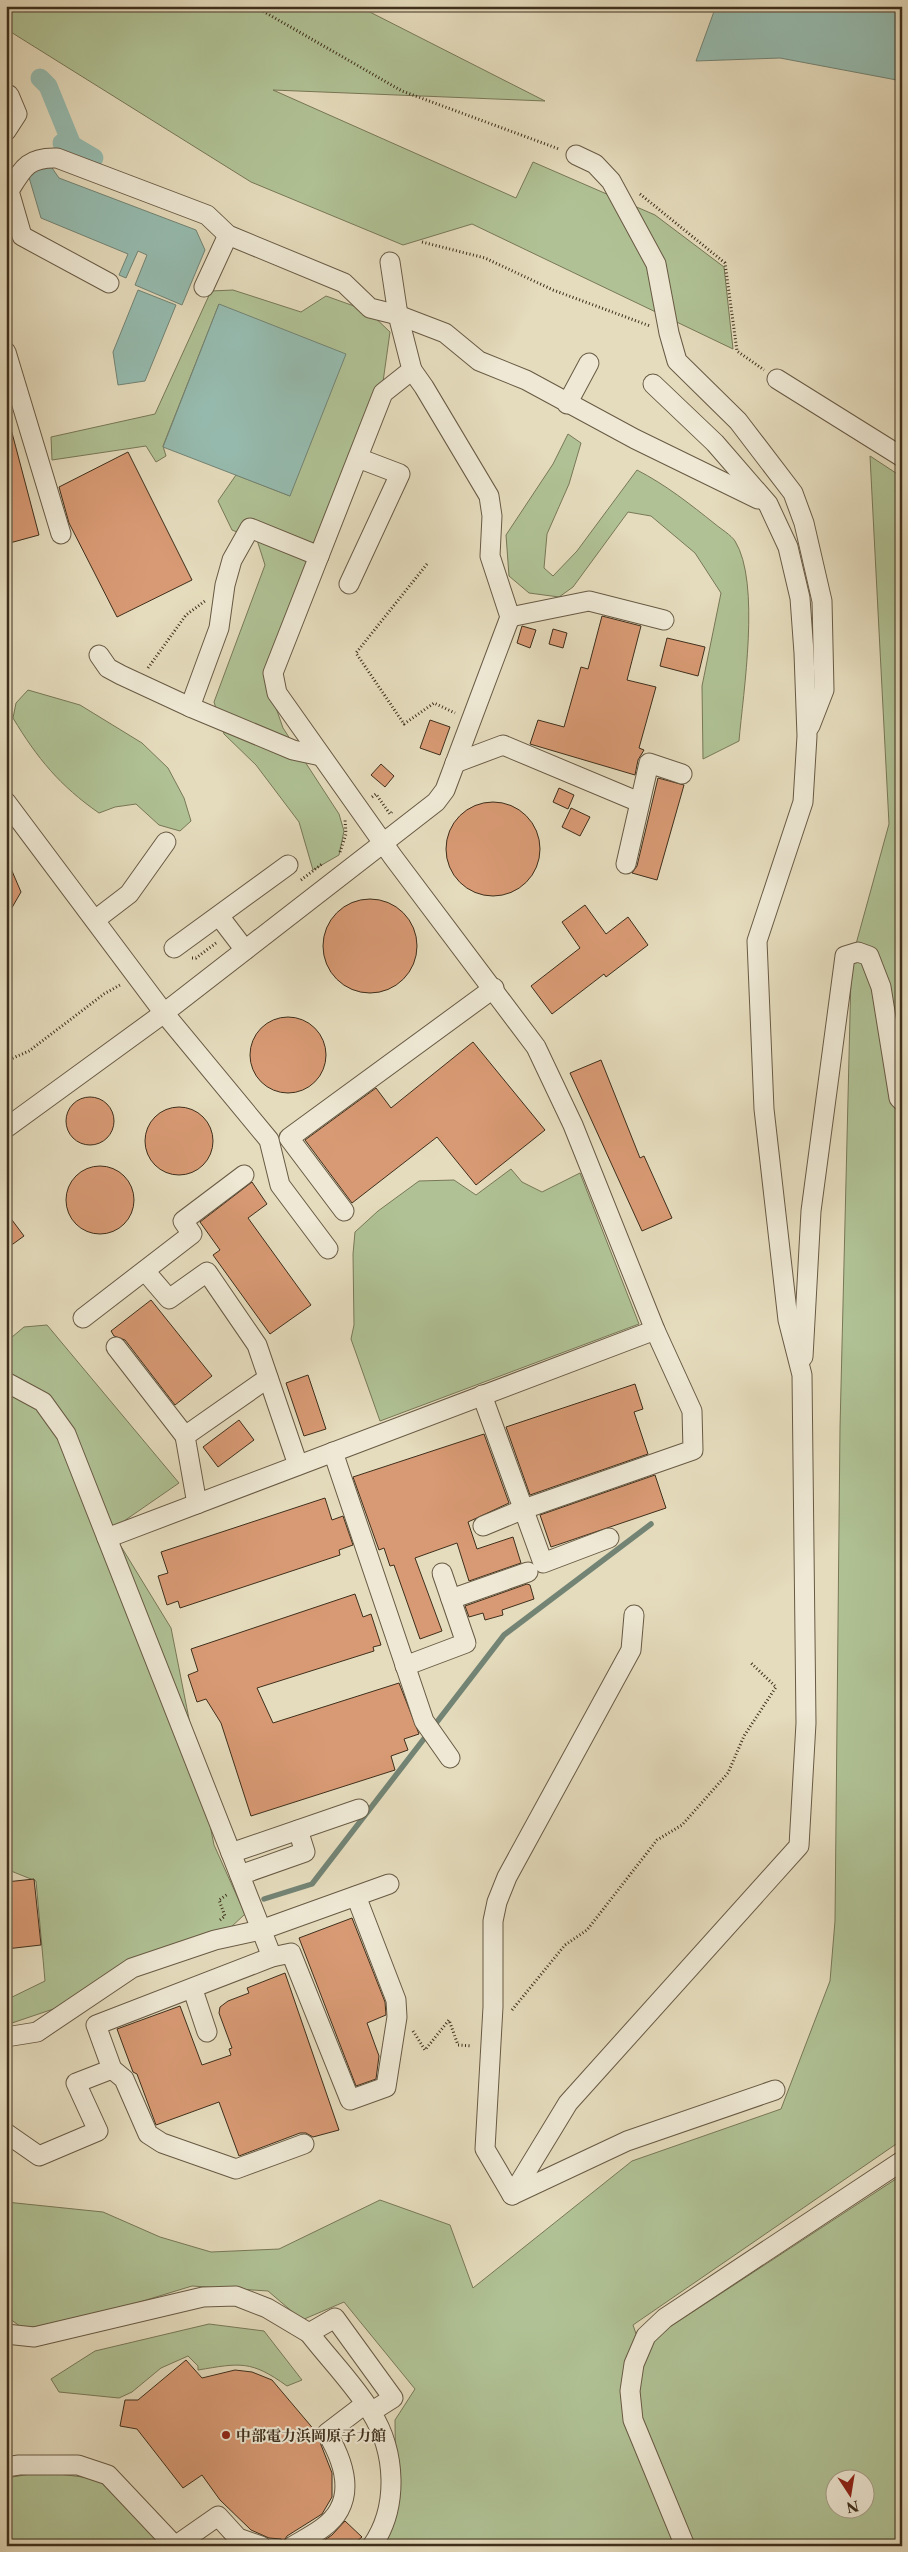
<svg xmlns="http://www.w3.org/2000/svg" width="908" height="2552" font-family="'Libre Caslon Text','Noto Serif JP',serif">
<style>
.green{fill:#b0c295;stroke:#787858;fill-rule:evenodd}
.water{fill:#96bcb0;stroke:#738475}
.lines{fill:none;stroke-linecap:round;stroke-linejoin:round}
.stream{stroke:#738475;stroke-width:5.5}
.canal{stroke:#96bcb0;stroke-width:19}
.building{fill:#d89a74;stroke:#3f2f1c}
.minor-casing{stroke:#685a44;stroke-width:21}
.path{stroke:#3f2f1c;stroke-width:3;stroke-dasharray:1 2.5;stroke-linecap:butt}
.minor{stroke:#eee8d4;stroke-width:19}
.poi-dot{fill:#8f2418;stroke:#eee8d4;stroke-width:2}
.labels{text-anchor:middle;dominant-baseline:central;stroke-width:4;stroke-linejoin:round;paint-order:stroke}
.poi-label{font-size:15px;font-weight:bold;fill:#3f2f1c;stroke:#eee8d4;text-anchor:start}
</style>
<rect width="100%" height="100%" fill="#e5dcbd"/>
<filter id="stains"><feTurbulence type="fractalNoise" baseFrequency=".004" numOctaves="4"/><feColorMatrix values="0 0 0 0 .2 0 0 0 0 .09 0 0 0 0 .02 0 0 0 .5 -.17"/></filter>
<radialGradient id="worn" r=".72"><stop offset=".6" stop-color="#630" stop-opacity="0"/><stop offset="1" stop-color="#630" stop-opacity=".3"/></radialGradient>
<g class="green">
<polygon points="6,6 358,6 545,101 273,90 516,198 533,162 655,215 724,267 733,349 472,224 403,245 251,182 6,29"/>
<polygon points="233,290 301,312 326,296 368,311 390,332 382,389 266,679 283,728 339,814 344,831 339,855 313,870 299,822 256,765 224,734 214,702 265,565 257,540 232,530 218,501 236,475 290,496 219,304 163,446 166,456 156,462 146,446 52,460 51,437 155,414 211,291"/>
<path d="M568,434L581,443L569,484L547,534L544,568L553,576L577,551L637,470C666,485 690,504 715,524C721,529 731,535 735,541C761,583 743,693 739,741L703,759L702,686L721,593L695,553L651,516L628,512L573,587L559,597L529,593L509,576L506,535L553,464Z"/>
<path d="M870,456L902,477V2140L633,2325L644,2357L656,2336L902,2175V2546H376L396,2514L395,2420L415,2389L344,2302L302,2320L268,2291L192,2286L32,2335L6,2316V2202L103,2212L160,2237L211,2252L279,2249L380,2200L450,2225L473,2288L632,2161L781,2109L830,1981L835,1921L840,1428L851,975L853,955L889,824ZM836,2480H866V2510H836Z"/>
<path d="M28,690L80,705L142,743L168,768L184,798L191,821L180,831L159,825L136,804L115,807L99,813C60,786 37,758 13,718L16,703Z"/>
<polygon points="511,1169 522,1182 542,1192 580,1173 639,1324 380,1421 351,1339 354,1325 353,1254 355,1232 378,1211 419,1181 454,1180 476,1195"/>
<polygon points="47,1325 179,1483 111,1530 171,1628 214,1845 245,1914 215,1942 198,1951 80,2000 6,2025 6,2000 45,1981 36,1881 6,1869 6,1342 24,1327"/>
<path d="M209,2324L264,2331L302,2380L287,2386C251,2360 240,2363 198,2370V2366L188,2356L161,2368L132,2392L119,2398L59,2392L51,2379L95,2351Z"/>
<polygon points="43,2472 98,2479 177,2546 6,2546 6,2478"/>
</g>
<g class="water">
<polygon points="716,6 902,6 902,81 780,58 696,61"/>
<polygon points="50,165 59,178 196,230 205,250 182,305 135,285 147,255 138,251 126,278 119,275 128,254 41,218 28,174"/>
<polygon points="138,290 176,305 145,381 118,385 113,352"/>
<polygon points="219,304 346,354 290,496 163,447"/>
</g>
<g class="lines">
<polyline class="stream" points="264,1899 312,1884 504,1635 651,1524"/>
<g class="canal">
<polyline points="40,78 48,86 72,145"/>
<polyline points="62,143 72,145 94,158"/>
</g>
</g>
<g class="building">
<polygon points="6,429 11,429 39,535 6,544"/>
<polygon points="128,452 192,580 117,617 69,523 59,487"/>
<polygon points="602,616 641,626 627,680 656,687 639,748 644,750 638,760 635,775 530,744 538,720 564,727 581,667 588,669"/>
<polygon points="522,626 536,630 530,648 517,643"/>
<polygon points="553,629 567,633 563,648 549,644"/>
<polygon points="667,638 705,647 698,676 660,666"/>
<polygon points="430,720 450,727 440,755 420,748"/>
<polygon points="381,764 394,776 385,787 371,775"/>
<polygon points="658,778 684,785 657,880 632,873 637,866"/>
<polygon points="559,788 574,795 568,809 553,802"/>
<circle cx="493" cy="849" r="47"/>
<polygon points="571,808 590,817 580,836 562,827"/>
<polygon points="6,857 21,892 6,918"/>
<circle cx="370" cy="946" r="47"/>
<polygon points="585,905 606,934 628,917 648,945 606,977 604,974 552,1014 531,986 580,948 562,922"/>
<circle cx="288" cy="1055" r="38"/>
<polygon points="473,1042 545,1130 476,1185 437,1137 352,1203 305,1140 376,1088 391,1108"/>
<polygon points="601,1060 640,1158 644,1156 672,1218 642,1231 570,1073"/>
<circle cx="90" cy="1121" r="24"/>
<circle cx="179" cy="1141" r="34"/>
<circle cx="100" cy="1200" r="34"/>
<polygon points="252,1182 267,1204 248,1218 311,1305 270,1334 213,1255 220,1250 200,1222"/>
<polygon points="6,1212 24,1236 6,1249"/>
<polygon points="151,1300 212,1376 175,1405 125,1340 114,1336 111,1331"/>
<polygon points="308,1375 326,1429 304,1436 286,1383"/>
<polygon points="635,1384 643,1409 634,1412 648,1454 530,1495 506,1427"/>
<polygon points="239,1420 254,1440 218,1467 203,1447"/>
<polygon points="484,1434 509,1503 468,1522 477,1549 513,1537 521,1563 469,1581 457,1543 415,1558 442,1631 420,1639 394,1565 390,1566 384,1548 379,1550 353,1477"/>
<polygon points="655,1475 666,1508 551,1547 540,1515"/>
<polygon points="325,1498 332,1520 343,1516 353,1545 339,1550 340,1555 180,1608 178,1601 167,1605 158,1576 168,1573 161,1552"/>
<polygon points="527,1584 530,1585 534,1599 502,1610 503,1615 485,1620 483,1613 469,1617 465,1606"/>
<polygon points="355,1594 363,1617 371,1614 381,1645 373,1647 374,1651 257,1688 273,1723 399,1683 419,1734 404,1739 408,1750 391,1756 395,1770 251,1816 221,1723 206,1699 197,1702 188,1675 198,1671 191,1649"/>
<polygon points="34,1879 41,1945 6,1949 6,1882"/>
<polygon points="352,1918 385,2002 386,2015 367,2023 379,2056 376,2079 356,2086 299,1938"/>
<polygon points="285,1973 339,2130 313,2137 306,2133 300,2133 239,2156 219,2102 156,2125 137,2074 133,2072 117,2029 180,2006 202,2065 231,2055 229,2049 232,2048 219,2013 220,2007 228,2001 249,1993 247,1988"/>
<polygon points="186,2360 202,2378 235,2370 252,2372 272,2380 316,2432 332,2473 332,2497 322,2514 287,2536 282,2544 281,2539 269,2538 251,2530 220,2500 202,2475 183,2488 137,2429 120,2426 125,2400 138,2400"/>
<polygon points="345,2521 362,2537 351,2546 316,2546 332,2535"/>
</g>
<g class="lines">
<g class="minor-casing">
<g id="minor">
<polyline points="6,131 17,114 9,95"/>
<polyline points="576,155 595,164 611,181 656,264 669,333 677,361 738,421 793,493 804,523 822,601 824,690 810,726"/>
<polyline points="390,262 398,315 412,370 383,393 273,673 277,693 393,857 536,1047 573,1125 655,1330 692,1411 693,1450 524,1509 483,1526"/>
<path d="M109,283L22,236L9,191C23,168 28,157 57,158L207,215L228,235L344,283L370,308L398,315L445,333L479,361L526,380L635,439L758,499"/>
<polyline points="204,287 228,235"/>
<polyline points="6,352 61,534"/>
<polyline points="777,379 902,457"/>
<polyline points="567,404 589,363"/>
<polyline points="349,584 400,474 358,458"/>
<polyline points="510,617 589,601 664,620"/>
<polyline points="99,655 108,668 121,675 190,707 293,750 321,756"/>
<polyline points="190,707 219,628 225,585 232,560 250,528 319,556"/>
<polyline points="455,763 503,745 639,802"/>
<polyline points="6,802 164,1013 269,1140 280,1185 328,1249"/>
<polyline points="626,864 649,763 682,774"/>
<polyline points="219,916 245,950"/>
<polyline points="95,920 129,894 166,842"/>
<polyline points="174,948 288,865"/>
<polyline points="6,1128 164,1013 436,802 445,790 510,617 490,556 492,516 489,496 424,387 412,370"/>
<polyline points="344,1211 289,1138 494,988"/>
<polyline points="145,1271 169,1299 207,1272 257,1345 298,1465"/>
<polyline points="83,1318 192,1234 183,1221 244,1175"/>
<polyline points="116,1347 185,1436"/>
<polyline points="803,1357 811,1211 845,956 858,952 869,956 881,987 899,1098 902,1101"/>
<polyline points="6,1382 43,1402 66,1434 272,1957"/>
<polyline points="482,1395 543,1563 609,1538"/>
<polyline points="333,1452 424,1721 450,1758"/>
<polyline points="197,1504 185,1436 268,1378"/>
<polyline points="107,1538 655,1330"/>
<polyline points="451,1599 528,1572"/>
<polyline points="634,1615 631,1650 507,1877 497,1902 493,1921 493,2007 485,2149 512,2195 627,2141 775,2090"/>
<polyline points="405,1666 466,1643 442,1573"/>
<polyline points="231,1853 359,1809"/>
<polyline points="240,1875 305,1852 298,1830"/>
<polyline points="193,1990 207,2032"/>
<polyline points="6,2037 37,2032 132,1968 215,1940 261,1930 389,1884"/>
<polyline points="6,2133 39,2156 98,2131 76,2083 112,2069"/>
<polyline points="304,2144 236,2169 162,2143 148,2134 124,2079 112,2069 96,2025 272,1957 291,1953 350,2100 386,2087 397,2017 396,2000 356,1896"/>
<polyline points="512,2195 568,2103 799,1846 806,1723 802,1375 788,1320 764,1109 757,941 803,802 807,736 804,653 800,598 788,547 768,504 715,443 653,384"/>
<polyline points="6,2334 34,2337 203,2297 236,2296 267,2308 309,2333"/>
<path d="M371,2412L393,2398L335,2318L309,2333C329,2359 354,2384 371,2412C396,2452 399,2507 372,2546"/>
<polyline points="6,2467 19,2465 78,2465 108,2475 175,2546"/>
<polyline points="175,2546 218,2516 238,2538 261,2546"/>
<path d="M293,2546C308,2537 330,2527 339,2510C353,2485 340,2455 327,2433L365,2404"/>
<polyline points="685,2546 633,2420 630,2391 634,2364 646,2336 665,2318 902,2161"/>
</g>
</g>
<g class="path">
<polyline points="254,6 402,91 559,149"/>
<polyline points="640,194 725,263 737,351 764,370"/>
<polyline points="422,242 485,258 553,290 650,326"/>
<polyline points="427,564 356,653 404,724 434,703 455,713"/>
<polyline points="148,668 186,615 205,601"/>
<polyline points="372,797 376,794 390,814 392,812"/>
<polyline points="340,852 346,834 345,820"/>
<polyline points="301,880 322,864"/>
<polyline points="192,958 196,958 216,943"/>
<polyline points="6,1061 29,1051 104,994 120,985"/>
<polyline points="220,1920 225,1916 219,1900 228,1894"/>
<polyline points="512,2010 565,1945 587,1930 657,1840 682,1825 728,1773 744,1736 776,1687 751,1663"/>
<polyline points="413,2031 425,2050 449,2020 458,2045 472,2046"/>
</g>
<use href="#minor" class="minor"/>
</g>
<circle class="poi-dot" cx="226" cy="2435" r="5"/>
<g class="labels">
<g class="poi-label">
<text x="236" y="2435">中部電力浜岡原子力館</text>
</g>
</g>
<rect width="908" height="2552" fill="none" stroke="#e5dcbd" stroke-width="25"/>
<rect x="8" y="8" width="893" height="2537" fill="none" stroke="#3f2f1c" stroke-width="2.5"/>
<rect x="12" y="12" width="883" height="2527" fill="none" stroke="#3f2f1c"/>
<g transform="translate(850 2494) rotate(168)"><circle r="24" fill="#eee8d4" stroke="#a89e8a"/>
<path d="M0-4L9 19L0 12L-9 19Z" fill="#8f2418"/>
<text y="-8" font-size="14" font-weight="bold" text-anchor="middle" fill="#3f2f1c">N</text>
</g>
<rect width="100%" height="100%" filter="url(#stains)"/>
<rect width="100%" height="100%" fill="url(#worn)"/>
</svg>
